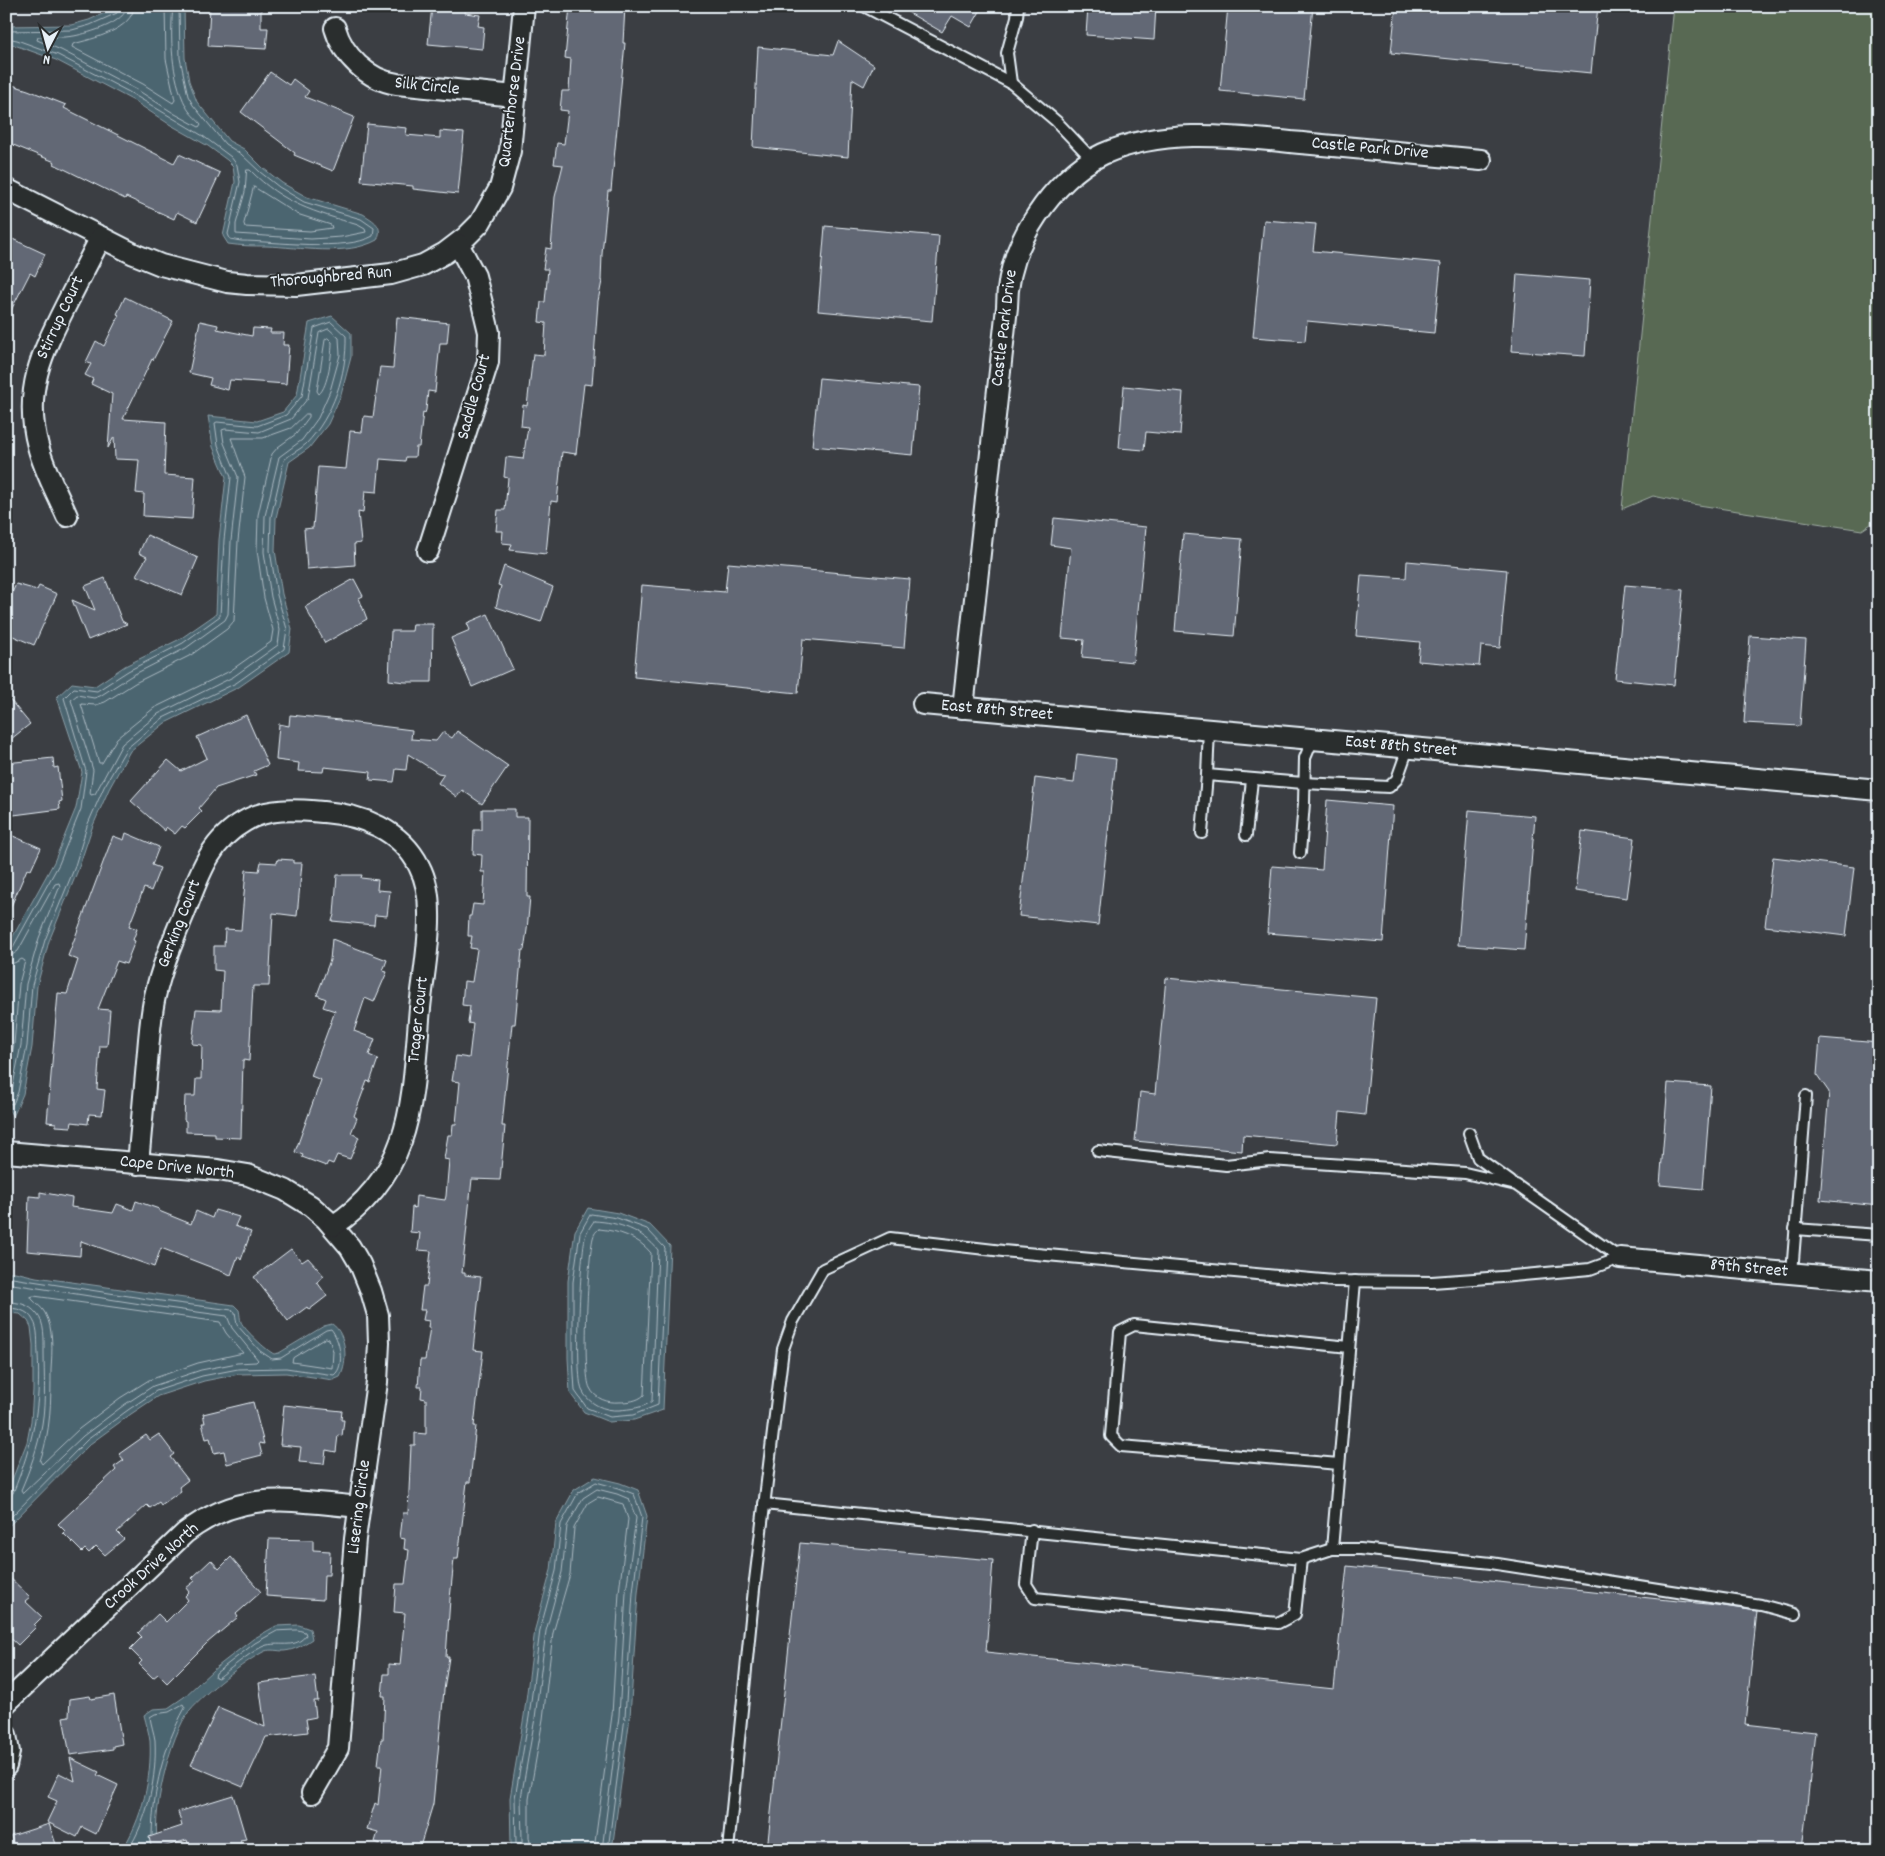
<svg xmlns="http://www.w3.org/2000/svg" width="1885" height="1856" font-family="Dekko,sans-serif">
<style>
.green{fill:#596952;stroke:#a0ada5}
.water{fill:#4c6570;stroke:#8a9da6}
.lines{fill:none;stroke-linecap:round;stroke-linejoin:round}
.shore{stroke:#aab9c2;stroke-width:1}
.building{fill:#626775;stroke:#e8f1f8}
.lane-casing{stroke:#e8f1f8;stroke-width:14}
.street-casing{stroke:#e8f1f8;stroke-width:24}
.lane{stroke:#2a2d2e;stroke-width:10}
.street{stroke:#2a2d2e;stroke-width:20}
.labels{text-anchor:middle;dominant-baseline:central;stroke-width:4;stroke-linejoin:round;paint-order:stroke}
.street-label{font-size:18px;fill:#e8f1f8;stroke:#2a2d2e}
</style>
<rect width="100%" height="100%" fill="#3b3e43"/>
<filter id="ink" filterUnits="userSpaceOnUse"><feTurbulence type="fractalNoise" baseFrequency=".02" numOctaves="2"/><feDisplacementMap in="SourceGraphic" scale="10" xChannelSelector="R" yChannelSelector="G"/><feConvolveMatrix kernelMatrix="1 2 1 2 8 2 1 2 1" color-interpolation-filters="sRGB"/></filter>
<g filter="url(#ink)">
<polygon class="green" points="1674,6 1879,6 1879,418 1871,524 1862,530 1692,504 1653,496 1622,509"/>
<g class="water">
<path d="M120,6H184L185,58L189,81L197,102L229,141L244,149L263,168L282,183L307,197L363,214C374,221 384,226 377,240C346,257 300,247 266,246C253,246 241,246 228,244L223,236L235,182L233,166L227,160L208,146L169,124L134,101L56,60L6,42V26L71,25L89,20Z"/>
<polygon points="332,316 351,333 351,357 341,395 328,424 309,448 289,462 276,518 275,550 282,594 292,629 289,652 239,687 165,723 130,751 109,789 92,828 78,870 49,941 37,986 32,1047 23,1094 13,1117 6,1105 6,949 54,862 76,808 82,772 57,697 72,683 95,686 125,666 180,639 216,614 219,540 226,477 213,447 208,416 257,421 283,412 297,395 309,323"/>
<polygon points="588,1208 618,1213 650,1225 670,1246 663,1410 634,1420 609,1422 584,1412 570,1393 568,1358 568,1281 575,1231"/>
<path d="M6,1272H15L36,1277L234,1305L239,1310C240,1314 240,1319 241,1322C244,1329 267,1351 274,1354L279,1353L324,1326L332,1324C347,1334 348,1363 340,1377L333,1380L286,1373L239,1374L204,1381L158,1396L131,1414L90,1444L6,1529V1495L27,1442L31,1421L33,1390V1345L31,1327L28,1321L20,1314L6,1313Z"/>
<polygon points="595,1477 620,1483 638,1490 647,1516 638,1593 630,1717 612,1850 514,1850 511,1844 510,1798 524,1716 535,1629 551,1570 556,1523 574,1490"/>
<path d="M299,1625L310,1629L312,1639C303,1645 295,1650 284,1651C278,1651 271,1649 265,1651C245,1661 204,1693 190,1710C170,1734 149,1820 159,1850H122C142,1819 152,1778 150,1741C149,1733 146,1723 144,1715L153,1709L168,1708L184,1697L213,1670L253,1639L276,1626Z"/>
</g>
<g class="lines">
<g class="shore">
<path d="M127,6C126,23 89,33 74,36C63,38 50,37 38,37L37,40L61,50L139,91L175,114L199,127L201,124C196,118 189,113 186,106C171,77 170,37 173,6"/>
<path d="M134,6C133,30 92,39 73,44L72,47L143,84L173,103L175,100L166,59L165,6"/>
<polyline points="6,31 72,30 90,25 117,13 120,6"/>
<path d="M6,38L17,40L58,55L129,92L203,136L231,157L237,165L240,182L228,234L230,239L241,241C274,241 345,252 373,236L374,228L361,219L304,202L279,187L260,172L241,154L225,144L193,105L188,96L180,58L179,6"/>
<path d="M247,170H250C283,204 315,212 358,225L365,229L366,232L341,237L311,239L236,234V224L245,192Z"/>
<polygon points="254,187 297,214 331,225 332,228 310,231 245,227 244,224"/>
<polygon points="329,329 339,338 340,355 330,391 318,418 302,440 279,457 265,516 264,552 271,597 280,630 278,645 233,677 158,714 122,744 95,794 91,795 90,793 93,770 71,700 77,695 94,698 100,696 131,676 186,648 225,620 228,614 231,541 238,477 224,443 222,430 225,429 259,432 291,419 308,398 319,333"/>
<path d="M328,338L332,342C332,354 328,387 319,394L317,391L325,340Z"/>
<polygon points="306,414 309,414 309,417 296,434 278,447 272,454 258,515 257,550 264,598 273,630 271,642 230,671 154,708 117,738 102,763 99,763 81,704 96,705 105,702 135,683 191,655 227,629 234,621 238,541 245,477 231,438 263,438 291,428"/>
<path d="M6,950L13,947L59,864L81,809L86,771L64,698L74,688L97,691L128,671L183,643L220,616L224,540L231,477L218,445L215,423L217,422L257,426L286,415L302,396L314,328L331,322L346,336C347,374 333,416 306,444C300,450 291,453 284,460L271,517L270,550L277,595L287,629L284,649L236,683L163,718L126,749L104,787L87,826L74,869L45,940L32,985L27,1046L18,1092L13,1104L6,1103"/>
<polyline points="6,956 12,955 18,951 55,884 59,883 60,886 39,938 26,984 21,1045 12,1090 10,1096 6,1097"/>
<polyline points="6,964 14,963 22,959 25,961 19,984 14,1044 6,1081"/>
<polygon points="591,1214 617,1218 647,1229 665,1248 658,1405 633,1415 610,1417 587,1408 575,1391 573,1358 573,1282 580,1233"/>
<path d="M594,1221C619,1222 643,1231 658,1250L652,1401C644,1408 630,1409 619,1410C605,1411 588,1404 582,1390C575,1374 580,1252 586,1234C588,1230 591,1225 594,1221Z"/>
<path d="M599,1229C619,1231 638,1237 651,1253L644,1395C638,1401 628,1402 619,1402C608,1403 595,1399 590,1388C582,1374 588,1258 593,1238C594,1234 596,1231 599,1229Z"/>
<path d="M6,1277L161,1301L232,1310L235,1312L237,1325L260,1351L272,1359L281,1358L326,1330L331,1329C339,1338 346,1366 334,1375L286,1368L238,1369L202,1376L156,1391L128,1410L87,1440L6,1522"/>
<path d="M6,1283L160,1307L227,1316L232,1328L258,1360L256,1362L237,1363L201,1370L153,1386L124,1405L83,1436L23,1493L21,1490C30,1469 38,1447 42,1424C46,1400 44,1375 44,1351C44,1340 45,1323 37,1314C29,1304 18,1302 6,1302"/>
<path d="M34,1296L220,1322L226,1333L243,1353L198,1363L149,1380L120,1398L79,1429L42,1464L40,1461C51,1431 51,1401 51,1370C52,1352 54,1329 45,1313C42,1307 36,1304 32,1299L31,1297Z"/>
<path d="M6,1308C16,1308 28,1310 33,1320C39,1329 37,1343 38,1354C41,1407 33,1443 13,1493L10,1496H6"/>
<polygon points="326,1338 329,1339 333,1351 332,1368 292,1362 293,1358"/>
<path d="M298,1630L305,1632L306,1635C296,1649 281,1642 267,1645C255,1648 229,1670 218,1678L215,1677L216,1673L255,1643L277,1631Z"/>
<path d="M128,1850C148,1819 157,1777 155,1740C154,1733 151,1725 150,1717L155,1714L169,1712L183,1704L185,1708C163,1748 153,1790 152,1835"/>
<polyline points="518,1850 516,1842 515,1798 529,1717 540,1630 556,1571 561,1524 578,1493 596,1482 618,1488 634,1494 642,1517 633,1593 625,1717 608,1850"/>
<polyline points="524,1850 522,1840 521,1798 535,1718 546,1631 562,1572 567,1526 583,1498 597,1489 617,1494 629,1499 636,1518 626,1592 619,1716 602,1850"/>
<polyline points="532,1850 529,1838 529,1799 543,1719 553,1633 570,1574 574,1528 588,1503 598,1497 623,1504 628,1519 619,1592 612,1715 594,1850"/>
</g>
</g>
<g class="building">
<polygon points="210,6 261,6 261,28 268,28 266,49 208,46"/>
<polygon points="432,6 466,7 465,13 480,15 478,26 484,27 482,49 428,44"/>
<polygon points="570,6 625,6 623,43 625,43 611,191 608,191 602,254 601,281 602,281 598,301 592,385 584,384 576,454 562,452 557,502 551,501 546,554 510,550 512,544 502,543 503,531 496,531 498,510 505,510 508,478 504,477 506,457 523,459 528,427 521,426 523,405 527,406 533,354 544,355 546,323 539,322 541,302 545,302 548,269 543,269 546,248 551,249 555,197 563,165 554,164 557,143 564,144 568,111 560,110 562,91 569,91 571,59 565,58"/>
<polygon points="897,6 983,6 971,27 952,16 942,32"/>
<polygon points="1088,6 1156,6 1154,40 1086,35"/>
<polygon points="1228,6 1313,6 1304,99 1220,91"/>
<polygon points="1396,6 1598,6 1591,73 1391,53"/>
<polygon points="838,41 874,65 864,86 852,79 848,157 753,147 758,47 833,55"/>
<polygon points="270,72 289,85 293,79 309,91 305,97 354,117 333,171 294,155 295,153 241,112"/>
<polygon points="6,83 28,90 66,105 64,108 174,163 179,154 220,173 197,222 177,212 174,219 126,197 125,199 54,164 55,162 6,142"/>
<polygon points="367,124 407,128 406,135 440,138 440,131 464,133 458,194 413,189 413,186 361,181"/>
<polygon points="1264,220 1316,224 1313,251 1441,263 1434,333 1307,321 1305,341 1253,337"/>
<polygon points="825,226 939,236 932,321 818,311"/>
<polygon points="6,236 45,254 35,276 30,273 6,320"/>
<polygon points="1517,274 1590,280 1585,356 1511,351"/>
<polygon points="125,297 173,321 153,360 152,359 123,419 166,422 164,475 195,477 192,519 143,516 144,494 136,493 139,460 115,459 114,437 108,448 112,394 91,384 93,379 85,375 91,364 86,362 96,341 104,346 119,315 117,314"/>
<polygon points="397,317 449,323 447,343 440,343 435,392 428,391 426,410 425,413 423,412 419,447 416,447 415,457 406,457 405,461 380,459 377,492 365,491 363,513 358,512 361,543 354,544 355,565 307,569 304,529 313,528 318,467 346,469 350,431 362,432 364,416 373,417 380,367 393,368"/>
<polygon points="200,321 218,325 217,329 252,336 253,328 271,329 270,333 284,333 283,345 289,345 286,384 230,380 228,390 209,385 211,378 189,373"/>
<polygon points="819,378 919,387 913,455 812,446"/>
<polygon points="1124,386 1183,392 1180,435 1146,432 1144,450 1119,448"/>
<polygon points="1054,518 1146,527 1133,662 1082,657 1084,640 1062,638 1071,548 1051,545"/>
<polygon points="1183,534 1242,539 1234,636 1175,631"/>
<polygon points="147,535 198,558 182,595 136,575 147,557 139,553"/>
<polygon points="1407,561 1507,570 1500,648 1481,646 1479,666 1418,661 1420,642 1356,636 1361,575 1406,578"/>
<polygon points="728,563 910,579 904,648 803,639 798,693 634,677 642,585 725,592"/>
<polygon points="504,566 553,587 541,622 496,607 501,586 498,585"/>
<polygon points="105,578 122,621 127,624 88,640 72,600 95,610 85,586"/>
<polygon points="354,579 363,596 359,598 367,619 325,643 305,607"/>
<polygon points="16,584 37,590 39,586 57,594 34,645 6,633 6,606"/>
<polygon points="1625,585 1683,590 1674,685 1615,679"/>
<polygon points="488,614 513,669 472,687 451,638 470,630 467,623"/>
<polygon points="413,624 433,624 432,682 405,682 389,680 391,631 412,631"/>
<polygon points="1750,636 1806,640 1800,726 1744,723"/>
<polygon points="6,695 30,724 6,743"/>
<polygon points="246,715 268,765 254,771 256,775 216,788 199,808 202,811 185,828 182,826 175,834 166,827 165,831 131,801 168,760 181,771 207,758 197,737"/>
<polygon points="290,715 340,720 340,721 412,730 411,739 436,741 443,732 452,738 457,731 508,766 482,804 462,790 457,797 438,783 444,774 438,773 408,754 406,770 396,769 394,782 370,780 371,772 324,767 323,772 298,771 299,763 276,760 279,724 289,726"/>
<polygon points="1077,754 1116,759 1098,925 1019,916 1035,778 1074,783"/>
<polygon points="53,758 54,768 58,767 62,801 59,802 60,809 6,816 6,763"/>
<polygon points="1327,800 1393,806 1383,942 1267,933 1272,866 1322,870"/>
<polygon points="482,809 515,809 515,817 528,817 527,897 530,897 527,930 524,950 522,950 515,1024 512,1024 502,1126 505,1126 500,1180 472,1179 462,1273 465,1273 465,1275 481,1277 473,1350 483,1351 474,1426 476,1426 470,1482 467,1482 458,1559 454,1559 450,1599 446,1657 449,1657 444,1690 433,1804 419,1850 382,1850 384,1845 375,1842 378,1832 367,1829 375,1803 378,1805 382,1765 378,1765 381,1739 383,1739 385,1696 382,1696 384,1674 389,1674 389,1664 400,1665 405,1613 394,1612 396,1584 405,1584 409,1550 404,1549 405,1539 400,1538 403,1513 408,1513 411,1445 415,1445 415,1433 426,1434 426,1399 421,1398 422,1387 418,1387 420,1360 425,1360 430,1327 428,1327 429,1321 423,1320 425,1310 420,1310 423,1286 427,1286 431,1251 418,1250 420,1233 410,1232 412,1207 415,1208 416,1196 445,1200 446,1196 449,1160 444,1159 448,1135 452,1135 453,1124 456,1124 460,1082 452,1081 456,1056 469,1058 473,1024 468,1023 470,1006 462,1005 464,981 472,982 477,949 470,948 472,936 468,936 469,916 471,916 473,904 483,905 485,872 481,872 482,855 473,854 474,830 482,830"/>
<polygon points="1469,810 1535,816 1524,950 1458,945"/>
<polygon points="1582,831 1635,838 1627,898 1575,891"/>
<polygon points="6,833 41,848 31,870 27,869 6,918"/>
<polygon points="126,833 159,847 152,865 160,868 151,891 144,888 129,926 137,929 133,940 135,941 126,964 117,961 98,1009 110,1010 107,1046 100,1046 97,1089 105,1090 102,1115 89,1114 88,1124 72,1122 71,1127 56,1126 56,1123 47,1122 58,993 67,994 78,960 68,956 113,836 124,840"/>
<polygon points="1773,857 1854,867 1846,936 1765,926"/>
<polygon points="278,859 293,860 293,863 302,863 297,916 273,913 269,986 253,986 249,1061 243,1060 241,1138 215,1137 215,1133 186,1132 186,1121 184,1120 185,1096 195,1096 196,1079 201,1079 202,1045 192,1044 196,1009 221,1010 223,971 214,970 214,946 224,946 225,929 241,930 246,870 259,871 261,862 277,863"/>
<polygon points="337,875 362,875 361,878 378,880 377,890 390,891 387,916 375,915 374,925 332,921 334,915"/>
<polygon points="332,939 387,960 383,971 387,972 374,1002 365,998 354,1031 375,1039 369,1055 378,1059 370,1082 367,1081 354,1116 357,1118 351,1133 359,1137 350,1159 337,1155 333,1164 328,1162 326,1166 302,1157 303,1155 295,1152 321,1080 311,1076 335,1011 323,1007 326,999 317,995 330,960"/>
<polygon points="1166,978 1376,998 1365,1115 1340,1112 1337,1144 1243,1135 1242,1151 1135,1141 1140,1092 1155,1094"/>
<polygon points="1820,1038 1879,1043 1879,1206 1820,1200 1829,1092 1817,1075"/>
<polygon points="1668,1083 1711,1086 1703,1189 1660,1185"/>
<polygon points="40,1192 72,1198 71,1207 113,1213 117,1204 133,1210 136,1201 159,1209 159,1211 191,1224 196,1211 212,1218 215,1210 239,1217 235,1226 251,1232 241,1260 238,1256 231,1275 161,1248 154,1267 81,1241 80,1256 27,1251 29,1196 40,1197"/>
<polygon points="291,1249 302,1262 308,1258 324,1276 317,1282 327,1296 309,1310 307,1307 288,1321 254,1277"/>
<polygon points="253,1402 264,1444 259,1443 262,1455 227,1464 224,1451 214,1453 210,1438 206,1439 202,1423 205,1423 203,1414"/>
<polygon points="284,1405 342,1411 341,1420 344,1420 342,1436 338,1435 336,1452 326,1450 324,1464 299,1462 301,1447 280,1445"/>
<polygon points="159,1434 174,1454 170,1457 188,1480 179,1487 181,1491 161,1505 159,1502 150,1508 147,1505 117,1532 124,1539 105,1555 96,1546 89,1553 85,1549 82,1552 63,1533 65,1531 58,1524 116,1470 114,1467 124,1460 119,1454 146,1435 150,1440"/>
<polygon points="269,1539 313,1540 313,1550 330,1551 329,1575 324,1575 323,1600 266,1596"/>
<polygon points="800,1543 993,1560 986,1652 1334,1689 1347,1566 1716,1605 1757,1611 1745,1724 1815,1732 1802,1850 767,1850"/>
<polygon points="231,1557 261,1592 236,1614 238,1617 207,1643 167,1683 158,1674 153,1678 139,1664 142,1661 130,1649 142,1637 138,1633 158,1614 166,1622 188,1600 185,1596 189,1592 186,1588 195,1581 192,1578 211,1560 219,1569"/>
<polygon points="6,1574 30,1597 25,1601 42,1617 34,1625 36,1627 18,1645 6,1634"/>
<polygon points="315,1676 318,1701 314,1701 316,1717 306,1719 308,1732 266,1737 243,1787 191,1765 218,1707 265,1727 259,1683"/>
<polygon points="114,1695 122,1744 113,1746 113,1749 70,1755 63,1717 69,1716 70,1699 90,1696 91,1699"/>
<polygon points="70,1758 99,1772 97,1775 118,1785 96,1834 82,1827 77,1837 47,1822 57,1801 48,1797 59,1773 75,1781"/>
<polygon points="233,1795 246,1839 240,1840 243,1850 190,1850 187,1840 152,1850 149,1837 182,1826 178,1812"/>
<polygon points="49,1824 58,1850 15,1850 11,1836"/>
</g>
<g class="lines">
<g class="lane-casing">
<g id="lane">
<polyline points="864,6 1011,83 1056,121 1093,160"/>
<polyline points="1011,83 1007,53 1017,17 1018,6"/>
<polyline points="1209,730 1207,775 1303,783 1389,787 1397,779 1408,748"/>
<polyline points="1202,833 1207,775"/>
<polyline points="1246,835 1252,780"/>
<polyline points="1300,853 1304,803 1305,758 1313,739"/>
<polyline points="1469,1133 1478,1158 1511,1182"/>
<polyline points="1795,1229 1879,1235"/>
<polyline points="1792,1273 1806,1096"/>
<polyline points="1339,1464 1121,1446 1111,1436 1120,1332 1134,1325 1349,1347"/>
<polyline points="764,1504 1301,1559 1295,1614 1278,1623 1035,1598 1026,1584 1032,1530"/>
<polyline points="1332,1549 1355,1281"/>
<polyline points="1301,1559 1332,1549 1360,1549 1491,1563 1761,1605 1795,1614"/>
<polyline points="728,1850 754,1589 783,1349 793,1321 823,1269 890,1238 1003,1251 1334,1281 1432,1282 1502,1277 1590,1269 1620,1258 1516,1185 1465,1173 1270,1160 1226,1165 1098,1151"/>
</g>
</g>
<g class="street-casing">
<g id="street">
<path d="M335,28C343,56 368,80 397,84L515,96"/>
<polyline points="6,189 134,254 161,265 227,282 247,284 296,285 391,274 423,265 445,253 466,237 480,223 500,188 510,151 524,6"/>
<path d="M67,516C57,493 44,470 38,446C23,391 42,353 66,305C78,282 89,260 101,237"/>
<polyline points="428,551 488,362 489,332 483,307 475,276 458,244"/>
<polyline points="923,704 1879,790"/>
<path d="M963,708L1007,307C1007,273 1018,243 1037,215C1053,191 1077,166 1103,154C1169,125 1243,138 1312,144C1368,149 1425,155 1481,160"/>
<polyline points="6,1152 218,1170 248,1175 285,1190 311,1206 326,1219 350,1247 360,1264 371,1291 378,1315 379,1343 377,1382 355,1539 338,1748 312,1793"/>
<path d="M138,1164C141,1130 144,1097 147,1063C149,1041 150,1018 155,996C162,965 175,936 187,906C200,872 211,840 245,821C269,807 297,810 324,812C362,815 401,830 419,866C427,881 429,897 429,913C430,943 423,978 420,1008C416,1050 415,1102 401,1141C389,1176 364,1206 333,1226"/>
<polyline points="1620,1258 1879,1281"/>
<path d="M6,1703L185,1533C244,1488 290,1501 359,1507"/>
<polyline points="6,1735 9,1752 6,1766"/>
</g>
</g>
<use href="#lane" class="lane"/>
<use href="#street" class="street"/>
</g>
</g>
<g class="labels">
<g class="street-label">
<text transform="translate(427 87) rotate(6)">Silk Circle</text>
<text transform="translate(513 102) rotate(-83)">Quarterhorse Drive</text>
<text transform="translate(1370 149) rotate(5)">Castle Park Drive</text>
<text transform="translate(331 278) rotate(-5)">Thoroughbred Run</text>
<text transform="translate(61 318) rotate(-65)">Stirrup Court</text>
<text transform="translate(1005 328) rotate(-83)">Castle Park Drive</text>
<text transform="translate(475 397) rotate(-75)">Saddle Court</text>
<text transform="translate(997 711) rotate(5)">East 88th Street</text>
<text transform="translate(1401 747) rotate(5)">East 88th Street</text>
<text transform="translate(180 924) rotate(-69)">Gerking Court</text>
<text transform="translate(419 1020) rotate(-84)">Trager Court</text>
<text transform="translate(177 1168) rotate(6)">Cape Drive North</text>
<text transform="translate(1749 1269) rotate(5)">89th Street</text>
<text transform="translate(360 1507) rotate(-83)">Lisering Circle</text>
<text transform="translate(152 1567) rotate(-42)">Crook Drive North</text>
</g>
</g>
<rect width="1885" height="1856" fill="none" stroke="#2a2d2e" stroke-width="25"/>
<rect x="12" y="12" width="1860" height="1831" fill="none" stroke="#e8f1f8" stroke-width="2" filter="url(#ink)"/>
<g transform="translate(48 48) rotate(186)" stroke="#2a2d2e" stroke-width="4" paint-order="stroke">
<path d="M0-4L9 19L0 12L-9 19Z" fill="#e8f1f8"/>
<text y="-8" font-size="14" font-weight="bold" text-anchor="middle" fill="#e8f1f8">N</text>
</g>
</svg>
